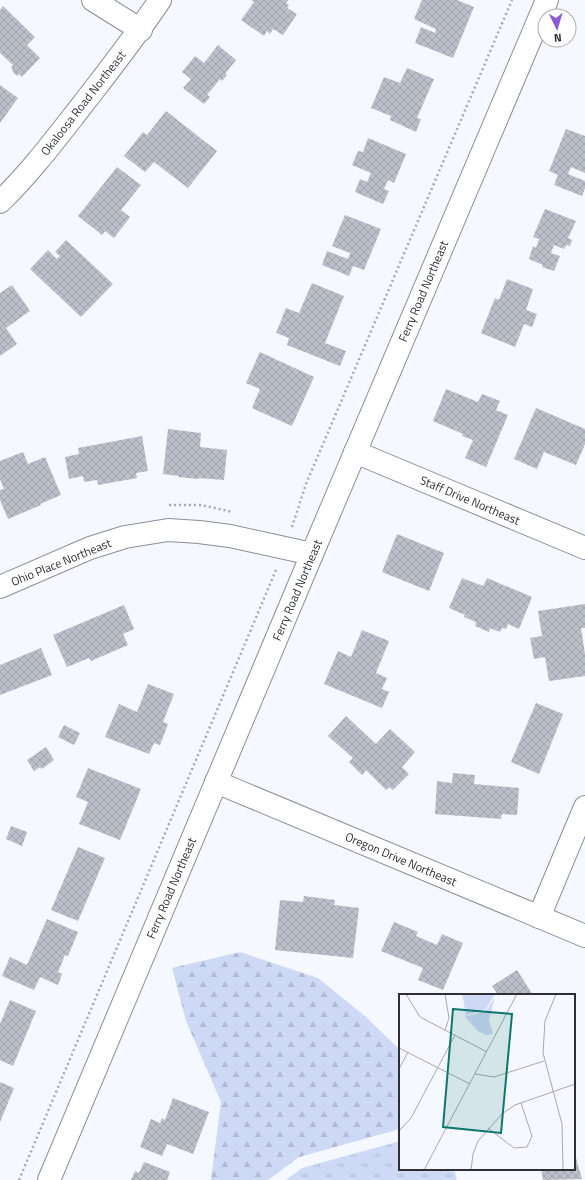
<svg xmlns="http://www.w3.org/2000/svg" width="585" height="1180" font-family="'Titillium Web',sans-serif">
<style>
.forest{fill:url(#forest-firs)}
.park{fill:url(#park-tufts)}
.building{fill:url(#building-cross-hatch)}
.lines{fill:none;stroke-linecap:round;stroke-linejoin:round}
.minor-casing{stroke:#8a8e98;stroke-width:24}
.path{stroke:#a7a9af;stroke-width:2.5;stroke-dasharray:2 3;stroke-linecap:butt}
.minor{stroke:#fff;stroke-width:22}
.labels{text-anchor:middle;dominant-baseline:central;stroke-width:4;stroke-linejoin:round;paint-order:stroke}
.street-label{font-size:12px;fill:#2d2f33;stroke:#fff}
.inset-road{fill:none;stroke:#a6a8ad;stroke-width:1}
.view{fill:#0f766e;fill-opacity:0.15;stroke:#0f766e;stroke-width:2}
.inset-edge{fill:none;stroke:#2d2f33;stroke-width:2}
</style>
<defs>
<pattern id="forest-firs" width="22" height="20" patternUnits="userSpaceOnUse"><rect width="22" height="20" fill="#ced9f6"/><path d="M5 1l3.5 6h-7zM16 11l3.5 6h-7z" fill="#b1bbd3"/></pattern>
<pattern id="park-tufts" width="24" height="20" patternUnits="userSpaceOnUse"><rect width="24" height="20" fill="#ced9f6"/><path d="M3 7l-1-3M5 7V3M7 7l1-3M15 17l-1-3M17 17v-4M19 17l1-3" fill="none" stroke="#b1bbd3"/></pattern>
<pattern id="building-cross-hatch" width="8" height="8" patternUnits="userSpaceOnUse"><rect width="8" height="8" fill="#bbbfc9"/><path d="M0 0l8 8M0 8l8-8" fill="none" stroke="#a1a4ad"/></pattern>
</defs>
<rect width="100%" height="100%" fill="#f6f8ff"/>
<polygon class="forest" points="240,952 318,978 366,1017 400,1050 400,1129 299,1157 268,1180 211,1180 221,1102 186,1021 172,968"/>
<polygon class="park" points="400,1141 400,1169 454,1169 457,1180 286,1180 302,1168"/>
<g class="building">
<polygon points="251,0 288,0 286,3 289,5 287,8 297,14 283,35 273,29 270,34 267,31 264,36 241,20 254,2"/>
<polygon points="422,0 457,0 474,7 453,58 415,43 421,27 435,33 436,29 414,19"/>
<polygon points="3,6 35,37 27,45 40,58 22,77 19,74 17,76 12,71 13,70 11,67 13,65 0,53 0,10"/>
<polygon points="218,45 236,60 225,74 227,75 222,81 220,79 207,95 210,97 204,104 183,88 191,79 182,72 195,56 204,63"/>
<polygon points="407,68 434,79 417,118 421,119 416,132 390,120 391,116 371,108 384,77 400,83"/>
<polygon points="0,85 18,98 0,123"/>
<polygon points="166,111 217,151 188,188 154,162 145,172 124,156 143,132 147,135"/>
<polygon points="566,129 585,136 585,173 571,167 568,174 585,181 585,188 582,196 554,185 558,175 549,171"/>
<polygon points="368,138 406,154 394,183 388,180 384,189 389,191 383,204 355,192 360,179 367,182 371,173 352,165 358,151 363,152"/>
<polygon points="117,167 141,185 121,210 130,217 114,238 105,231 102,235 78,216"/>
<polygon points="545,209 576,221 568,238 572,240 570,246 566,245 564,249 554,245 551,253 560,256 554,271 542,267 543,265 529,259 533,246 536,248 539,239 533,237"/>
<polygon points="345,215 381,229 364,270 353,266 349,276 322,265 327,251 348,259 350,253 332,246"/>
<polygon points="66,240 113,284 81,317 30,269 48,250 57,259 60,256 55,252"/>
<polygon points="507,279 533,289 526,310 537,314 532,327 524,324 515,347 481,333 495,298 499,300"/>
<polygon points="312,283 344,296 325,343 346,351 340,366 287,345 289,338 276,333 286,308 299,313"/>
<polygon points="12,285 30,311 6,328 17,344 0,356 0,293"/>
<polygon points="260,352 314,377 292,426 252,408 260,389 246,383"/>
<polygon points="446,389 478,402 482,394 500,401 496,410 508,415 486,467 465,458 473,440 462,436 463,434 433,421"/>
<polygon points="536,408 585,429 585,444 576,465 544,452 537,469 514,459"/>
<polygon points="168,429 201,433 200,447 227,450 224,480 199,478 198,479 178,477 179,476 163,474"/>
<polygon points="142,436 148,471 136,473 137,478 98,485 97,480 84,482 83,476 69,479 65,457 79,454 78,448"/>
<polygon points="23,452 28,464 45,457 61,495 40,504 41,505 8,519 0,500 0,490 4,489 0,479 0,461"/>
<polygon points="397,534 444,553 429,591 382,572"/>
<polygon points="462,578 483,586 487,578 532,597 519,629 508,624 506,629 502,628 500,632 490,628 489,632 475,626 476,622 464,617 465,615 449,608"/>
<polygon points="585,604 585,628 581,628 585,654 585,676 549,681 545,657 534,659 530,638 542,636 538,611"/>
<polygon points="124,605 134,629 123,634 128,645 91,661 89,658 67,667 53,635"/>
<polygon points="362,630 389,641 376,673 387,678 382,689 389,692 382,708 324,684 338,651 351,657"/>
<polygon points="41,648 52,675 0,695 0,665"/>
<polygon points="148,684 174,694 163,722 168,724 160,745 154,743 149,754 105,737 119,704 137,712"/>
<polygon points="536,703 563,714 539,774 511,762"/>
<polygon points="346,716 376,744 390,729 415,752 402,767 409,774 393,790 389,787 386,790 366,770 362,775 349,762 353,758 328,736"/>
<polygon points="64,725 80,733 74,745 58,737"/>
<polygon points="46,747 54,760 42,769 40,767 34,771 27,760"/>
<polygon points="88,768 141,789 120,840 79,824 88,802 76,797"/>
<polygon points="453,773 475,775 474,784 519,788 517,815 502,814 501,819 435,814 437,781 452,783"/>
<polygon points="11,826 27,832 22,846 6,839"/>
<polygon points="78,847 105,858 78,921 51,910"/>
<polygon points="304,896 335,900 334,905 359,908 353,958 275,950 280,900 303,902"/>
<polygon points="47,919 78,932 68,956 65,955 58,972 62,974 58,985 40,977 34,990 2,976 10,957 27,965"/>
<polygon points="394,922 418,932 416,936 437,945 442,934 463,943 443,990 418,980 423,968 381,951"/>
<polygon points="517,970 533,995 498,995 492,986"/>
<polygon points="10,1000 36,1011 13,1066 0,1060 0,1024"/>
<polygon points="0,1082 14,1088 0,1122"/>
<polygon points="173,1098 209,1112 193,1154 167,1144 162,1156 140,1147 151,1119 160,1123 162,1118 165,1120"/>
<polygon points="574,1151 582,1179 543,1180 541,1169 574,1169"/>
<polygon points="144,1162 170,1172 167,1180 131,1180 135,1171 139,1173"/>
</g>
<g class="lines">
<g class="minor-casing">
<g id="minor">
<polyline points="93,0 141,30"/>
<path d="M0,202C31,172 57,137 83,104C110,69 136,36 160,0"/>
<polyline points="355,452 585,548"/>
<polyline points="0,587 90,548 125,537 168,530 199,532 230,536 312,554"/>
<polyline points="216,782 585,936"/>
<polyline points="539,917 585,807"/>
<polyline points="49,1180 312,554 547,0"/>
</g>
</g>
<g class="path">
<polyline points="169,505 201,505 233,512"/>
<polyline points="292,527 306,484 512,0"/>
<polyline points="19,1180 276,570"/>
</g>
<use href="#minor" class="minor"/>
</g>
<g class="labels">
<g class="street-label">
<text transform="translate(83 103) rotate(-52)">Okaloosa Road Northeast</text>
<text transform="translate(423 291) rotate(-67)">Ferry Road Northeast</text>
<text transform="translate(470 500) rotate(23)">Staff Drive Northeast</text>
<text transform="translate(61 562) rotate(-22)">Ohio Place Northeast</text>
<text transform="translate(297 590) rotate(-67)">Ferry Road Northeast</text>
<text transform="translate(401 859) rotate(23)">Oregon Drive Northeast</text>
<text transform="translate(171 888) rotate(-67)">Ferry Road Northeast</text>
</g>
</g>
<g transform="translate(399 994)">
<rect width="176" height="176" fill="#f6f8ff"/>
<path d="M96,3L90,26L94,40L87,41L79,37L67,24L64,5L68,22L87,17Z" fill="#ced9f6"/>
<path d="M63,0H96L87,15L68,21Z" fill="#ced9f6"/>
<path class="inset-road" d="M7,0L21,23L88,58M46,0L50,24L46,36M157,0L146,27L144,59L163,130L164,176M0,54L71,90M0,75L9,58M76,80L95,83L145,67M89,134L115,154L128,153L133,142L122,109M0,137L12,124L56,41M25,176L118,0M72,176L74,160L79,147L103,120L116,111L176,90"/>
<path class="view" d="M54,15L113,20L102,139L44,133Z"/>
<rect width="176" height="176" class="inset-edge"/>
</g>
<g transform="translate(557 28) rotate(175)"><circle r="19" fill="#ffffff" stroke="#abacad"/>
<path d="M0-3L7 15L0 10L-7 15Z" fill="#8b5bd4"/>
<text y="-6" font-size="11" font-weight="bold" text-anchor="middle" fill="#2d2f33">N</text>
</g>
</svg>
